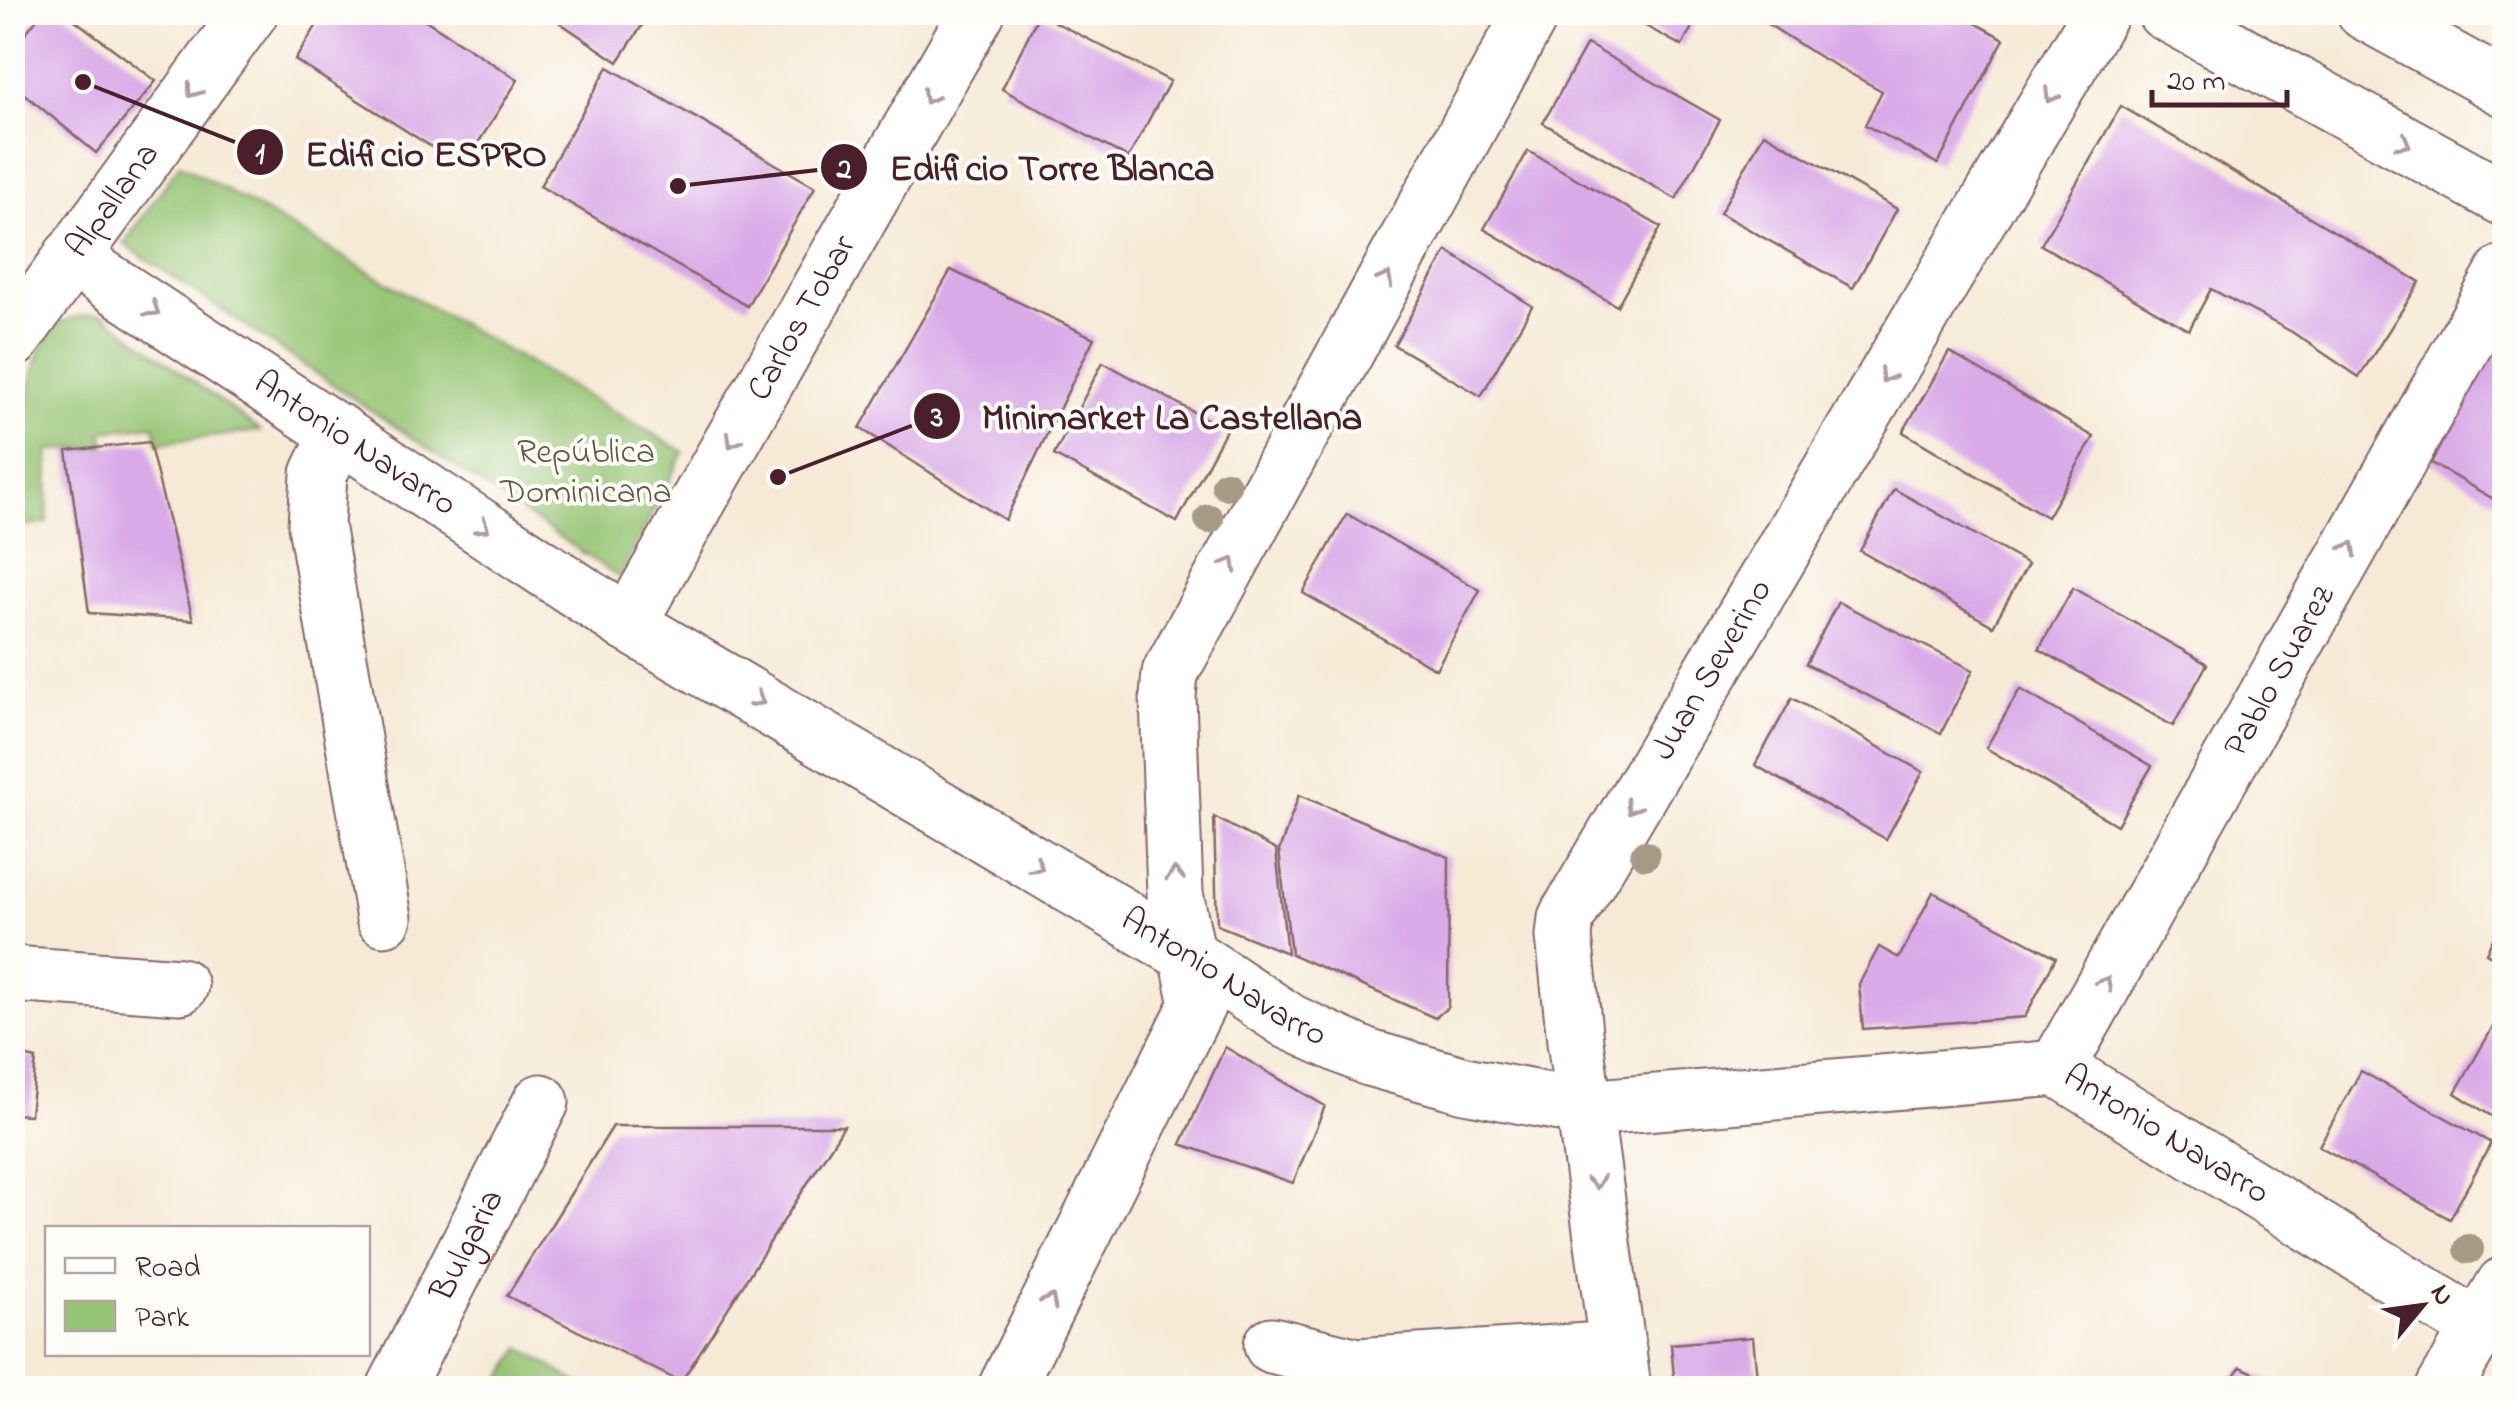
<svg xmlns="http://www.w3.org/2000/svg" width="2517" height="1401" font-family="'Indie Flower',sans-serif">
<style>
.green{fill:#96c574;stroke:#707250;stroke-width:2.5}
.building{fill:#d9a9e8}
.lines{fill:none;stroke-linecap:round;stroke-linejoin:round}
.minor-casing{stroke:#866667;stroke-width:59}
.secondary-casing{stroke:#866667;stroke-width:59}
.primary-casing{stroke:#866667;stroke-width:59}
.minor{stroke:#fff;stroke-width:55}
.secondary{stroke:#fff;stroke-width:55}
.primary{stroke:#fff;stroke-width:55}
.tree{fill:#a69a86}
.oneway{stroke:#ae9aa0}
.labels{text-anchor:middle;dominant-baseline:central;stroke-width:8;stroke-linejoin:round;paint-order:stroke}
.street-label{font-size:35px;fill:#4a1f2b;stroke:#fdfcf7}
.park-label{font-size:35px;fill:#655945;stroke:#fdfcf7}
.leader{fill:none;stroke:#4a1f2b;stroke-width:4}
.callout-dot{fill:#4a1f2b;stroke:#fdfcf7;stroke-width:4}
.mark-label{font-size:30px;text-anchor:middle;font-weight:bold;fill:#fff}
.callout-label{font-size:38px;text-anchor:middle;font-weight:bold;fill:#4a1f2b;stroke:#fdfcf7;stroke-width:8;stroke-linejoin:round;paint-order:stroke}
</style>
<rect width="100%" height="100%" fill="#fdfcf7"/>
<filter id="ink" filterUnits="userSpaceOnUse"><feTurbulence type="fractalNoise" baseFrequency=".01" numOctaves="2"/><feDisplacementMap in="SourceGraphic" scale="20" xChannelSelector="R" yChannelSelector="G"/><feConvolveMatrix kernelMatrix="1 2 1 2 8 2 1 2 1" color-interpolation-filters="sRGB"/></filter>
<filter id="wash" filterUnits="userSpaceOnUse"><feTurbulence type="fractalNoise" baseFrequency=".0048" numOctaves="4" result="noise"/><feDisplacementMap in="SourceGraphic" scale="40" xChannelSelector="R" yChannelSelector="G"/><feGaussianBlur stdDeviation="2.25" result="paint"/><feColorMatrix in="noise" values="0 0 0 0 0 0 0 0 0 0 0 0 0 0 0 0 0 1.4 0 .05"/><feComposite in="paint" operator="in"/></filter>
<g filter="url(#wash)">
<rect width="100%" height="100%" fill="#f6ead6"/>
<g class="green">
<polygon points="180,164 684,452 619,577 124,244"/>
<path d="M103,314L260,431L158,443L154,425L102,431L105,447L49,450L47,523L13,528C12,486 24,352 58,325C70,316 89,315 103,314Z"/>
<polygon points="521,1348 586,1388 496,1388"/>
</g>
<g id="blocks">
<g class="building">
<polygon points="43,12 64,12 156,81 96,153 12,84 12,49"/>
<polygon points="325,12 413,12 518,80 463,167 295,60"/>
<polygon points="544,12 651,12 618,62"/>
<polygon points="1620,12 1700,12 1682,46"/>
<polygon points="1749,12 1955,12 2004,39 1938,164 1865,125 1882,91 1818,56"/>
<polygon points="1039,14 1170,81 1128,158 1002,89"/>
<polygon points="1587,44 1720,120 1676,199 1543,123"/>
<polygon points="608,67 815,187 747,306 540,186"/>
<polygon points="2121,106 2420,282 2359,377 2292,332 2211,289 2189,330 2041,245"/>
<polygon points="1764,133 1897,209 1853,288 1720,213"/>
<polygon points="1528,151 1661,227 1617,306 1484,229"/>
<polygon points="1447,251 1532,306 1481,396 1394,345"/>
<polygon points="951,270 1094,338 1005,520 860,428"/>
<polygon points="2499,334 2504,337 2504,505 2431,463"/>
<polygon points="1949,352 2094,437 2047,517 1903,432"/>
<polygon points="1103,362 1226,430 1177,522 1054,455"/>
<polygon points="149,442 193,620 89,613 67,451"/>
<polygon points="1894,489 2028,564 1993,626 1860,551"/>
<polygon points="1347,514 1480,590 1436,669 1303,593"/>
<polygon points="2073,588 2207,664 2173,726 2039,649"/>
<polygon points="1838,602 1973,670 1941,733 1806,664"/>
<polygon points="2020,689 2152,766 2117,825 1986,748"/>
<polygon points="1792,698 1923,772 1886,839 1755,765"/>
<polygon points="1299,795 1449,857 1448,1007 1435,1018 1291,954 1279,851"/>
<polygon points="1214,817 1276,850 1287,953 1217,925"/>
<polygon points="1933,892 2056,957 2025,1017 1863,1029 1859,984 1879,947 1899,958"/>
<polygon points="2504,917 2504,963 2486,953"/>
<polygon points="2504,1008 2504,1124 2455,1093"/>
<polygon points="1225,1047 1325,1106 1293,1183 1181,1144"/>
<polygon points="12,1053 36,1059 30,1115 12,1114"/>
<polygon points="2361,1071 2491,1143 2450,1219 2319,1146"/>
<polygon points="613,1126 844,1126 681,1382 507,1296"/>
<polygon points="1753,1337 1758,1388 1675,1388 1671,1344"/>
<polygon points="2241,1367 2285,1388 2223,1388"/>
</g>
</g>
</g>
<g filter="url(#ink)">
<use href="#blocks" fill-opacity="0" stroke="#866667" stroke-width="2.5"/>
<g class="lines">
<g class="minor-casing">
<g id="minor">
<path id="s1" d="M71,257L628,624L1190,956L1290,1022L1369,1058L1465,1085L1586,1108L2057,1068L2479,1328"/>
<path id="s2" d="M12,340L250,12"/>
<polyline points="339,432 319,474 316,525 384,918"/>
<path id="s3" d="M628,624L977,12"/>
<polyline points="12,974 180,986"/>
<path id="s4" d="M2057,1068L2504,273"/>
<polyline points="1272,1345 1357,1366 1618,1349"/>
<path id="s5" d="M395,1388L541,1102"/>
<polyline points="1006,1388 1198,1004 1175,894 1168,697 1170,673 1532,12"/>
<path id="s6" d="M1623,1388L1575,1041L1564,936L1566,918L2101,12"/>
</g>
</g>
<g class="secondary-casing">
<polyline id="secondary" points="2444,1388 2504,1285"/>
</g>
<g class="primary-casing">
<g id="primary">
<polyline points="2165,12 2504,198"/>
<polyline points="2365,12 2504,88"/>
</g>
</g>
<use href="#minor" class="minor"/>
<use href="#secondary" class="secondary"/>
<use href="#primary" class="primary"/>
</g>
<g class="tree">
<circle cx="1226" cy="485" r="15"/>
<circle cx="1209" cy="519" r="15"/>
<circle cx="1645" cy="855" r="15"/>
<circle cx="2469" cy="1249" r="15"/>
</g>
<defs><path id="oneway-chevron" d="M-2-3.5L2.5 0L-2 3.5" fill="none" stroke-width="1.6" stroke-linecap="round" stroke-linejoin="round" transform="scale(2.5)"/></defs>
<g class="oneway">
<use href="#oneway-chevron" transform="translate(193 91) rotate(126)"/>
<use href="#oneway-chevron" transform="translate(2051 96) rotate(121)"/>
<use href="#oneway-chevron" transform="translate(929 97) rotate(120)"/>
<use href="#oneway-chevron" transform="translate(2404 143) rotate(29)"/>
<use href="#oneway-chevron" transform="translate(1386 279) rotate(-61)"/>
<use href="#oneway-chevron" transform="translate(153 310) rotate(33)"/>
<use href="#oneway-chevron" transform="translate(1886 376) rotate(121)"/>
<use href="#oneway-chevron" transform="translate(733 441) rotate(120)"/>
<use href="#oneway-chevron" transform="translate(483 527) rotate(34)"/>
<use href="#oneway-chevron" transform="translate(2350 548) rotate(-61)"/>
<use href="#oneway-chevron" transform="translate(1230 564) rotate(-61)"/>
<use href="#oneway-chevron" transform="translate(758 700) rotate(31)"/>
<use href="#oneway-chevron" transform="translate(1632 807) rotate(121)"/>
<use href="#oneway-chevron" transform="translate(1037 866) rotate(31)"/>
<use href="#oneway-chevron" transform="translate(1175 874) rotate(-92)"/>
<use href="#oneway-chevron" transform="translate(2105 983) rotate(-61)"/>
<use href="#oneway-chevron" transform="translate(1596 1182) rotate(82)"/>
<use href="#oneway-chevron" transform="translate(1050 1301) rotate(-63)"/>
</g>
</g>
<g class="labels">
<g class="street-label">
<text stroke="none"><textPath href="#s2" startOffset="172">Alpallana</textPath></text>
<text stroke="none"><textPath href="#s3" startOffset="352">Carlos Tobar</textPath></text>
<text stroke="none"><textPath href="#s1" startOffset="340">Antonio Navarro</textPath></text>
<text stroke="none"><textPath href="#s6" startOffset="762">Juan Severino</textPath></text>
<text stroke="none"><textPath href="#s4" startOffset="455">Pablo Suarez</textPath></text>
<text stroke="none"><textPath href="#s1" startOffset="1360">Antonio Navarro</textPath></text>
<text stroke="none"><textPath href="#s1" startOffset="2350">Antonio Navarro</textPath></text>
<text stroke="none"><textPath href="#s5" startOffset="160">Bulgaria</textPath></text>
</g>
<g class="park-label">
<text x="586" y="453">República<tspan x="586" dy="40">Dominicana</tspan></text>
</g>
</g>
<path class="leader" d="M83 82L260 152M678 186L844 167M778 477L937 416"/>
<g class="callout-dot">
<circle cx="83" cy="82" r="10"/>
<circle cx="678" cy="186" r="10"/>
<circle cx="778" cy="477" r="10"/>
<circle cx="260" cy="152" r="25"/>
<circle cx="844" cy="167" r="25"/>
<circle cx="937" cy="416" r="25"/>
</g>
<g class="mark-label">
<text x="260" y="163">1</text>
<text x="844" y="178">2</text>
<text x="937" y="426">3</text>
</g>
<g class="callout-label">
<text x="426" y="166">Edificio ESPRO</text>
<text x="1052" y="180">Edificio Torre Blanca</text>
<text x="1172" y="429">Minimarket La Castellana</text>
</g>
<rect width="2517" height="1401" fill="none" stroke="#fdfcf7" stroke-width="50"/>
<rect x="45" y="1226" width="325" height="130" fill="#fdfcf7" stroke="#b5a4a5" stroke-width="2.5"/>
<rect x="65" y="1258" width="50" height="15" fill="#ffffff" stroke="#b5a4a5" stroke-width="2.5"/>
<text x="135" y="1276" font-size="30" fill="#4a1f2b">Road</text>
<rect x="65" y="1301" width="50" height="30" fill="#96c574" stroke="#b5a4a5" stroke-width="2.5"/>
<text x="135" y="1326" font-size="30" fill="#4a1f2b">Park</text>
<g transform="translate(2422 1306) rotate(61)" stroke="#fdfcf7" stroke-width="8" paint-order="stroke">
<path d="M0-8L18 38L0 25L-18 38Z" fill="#4a1f2b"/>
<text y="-15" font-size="28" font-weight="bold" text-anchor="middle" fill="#4a1f2b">N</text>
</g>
<path d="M2152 90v15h135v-15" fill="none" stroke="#4a1f2b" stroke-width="5"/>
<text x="2167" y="90" font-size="30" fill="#4a1f2b" stroke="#fdfcf7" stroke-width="8" paint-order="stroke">20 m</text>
</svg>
